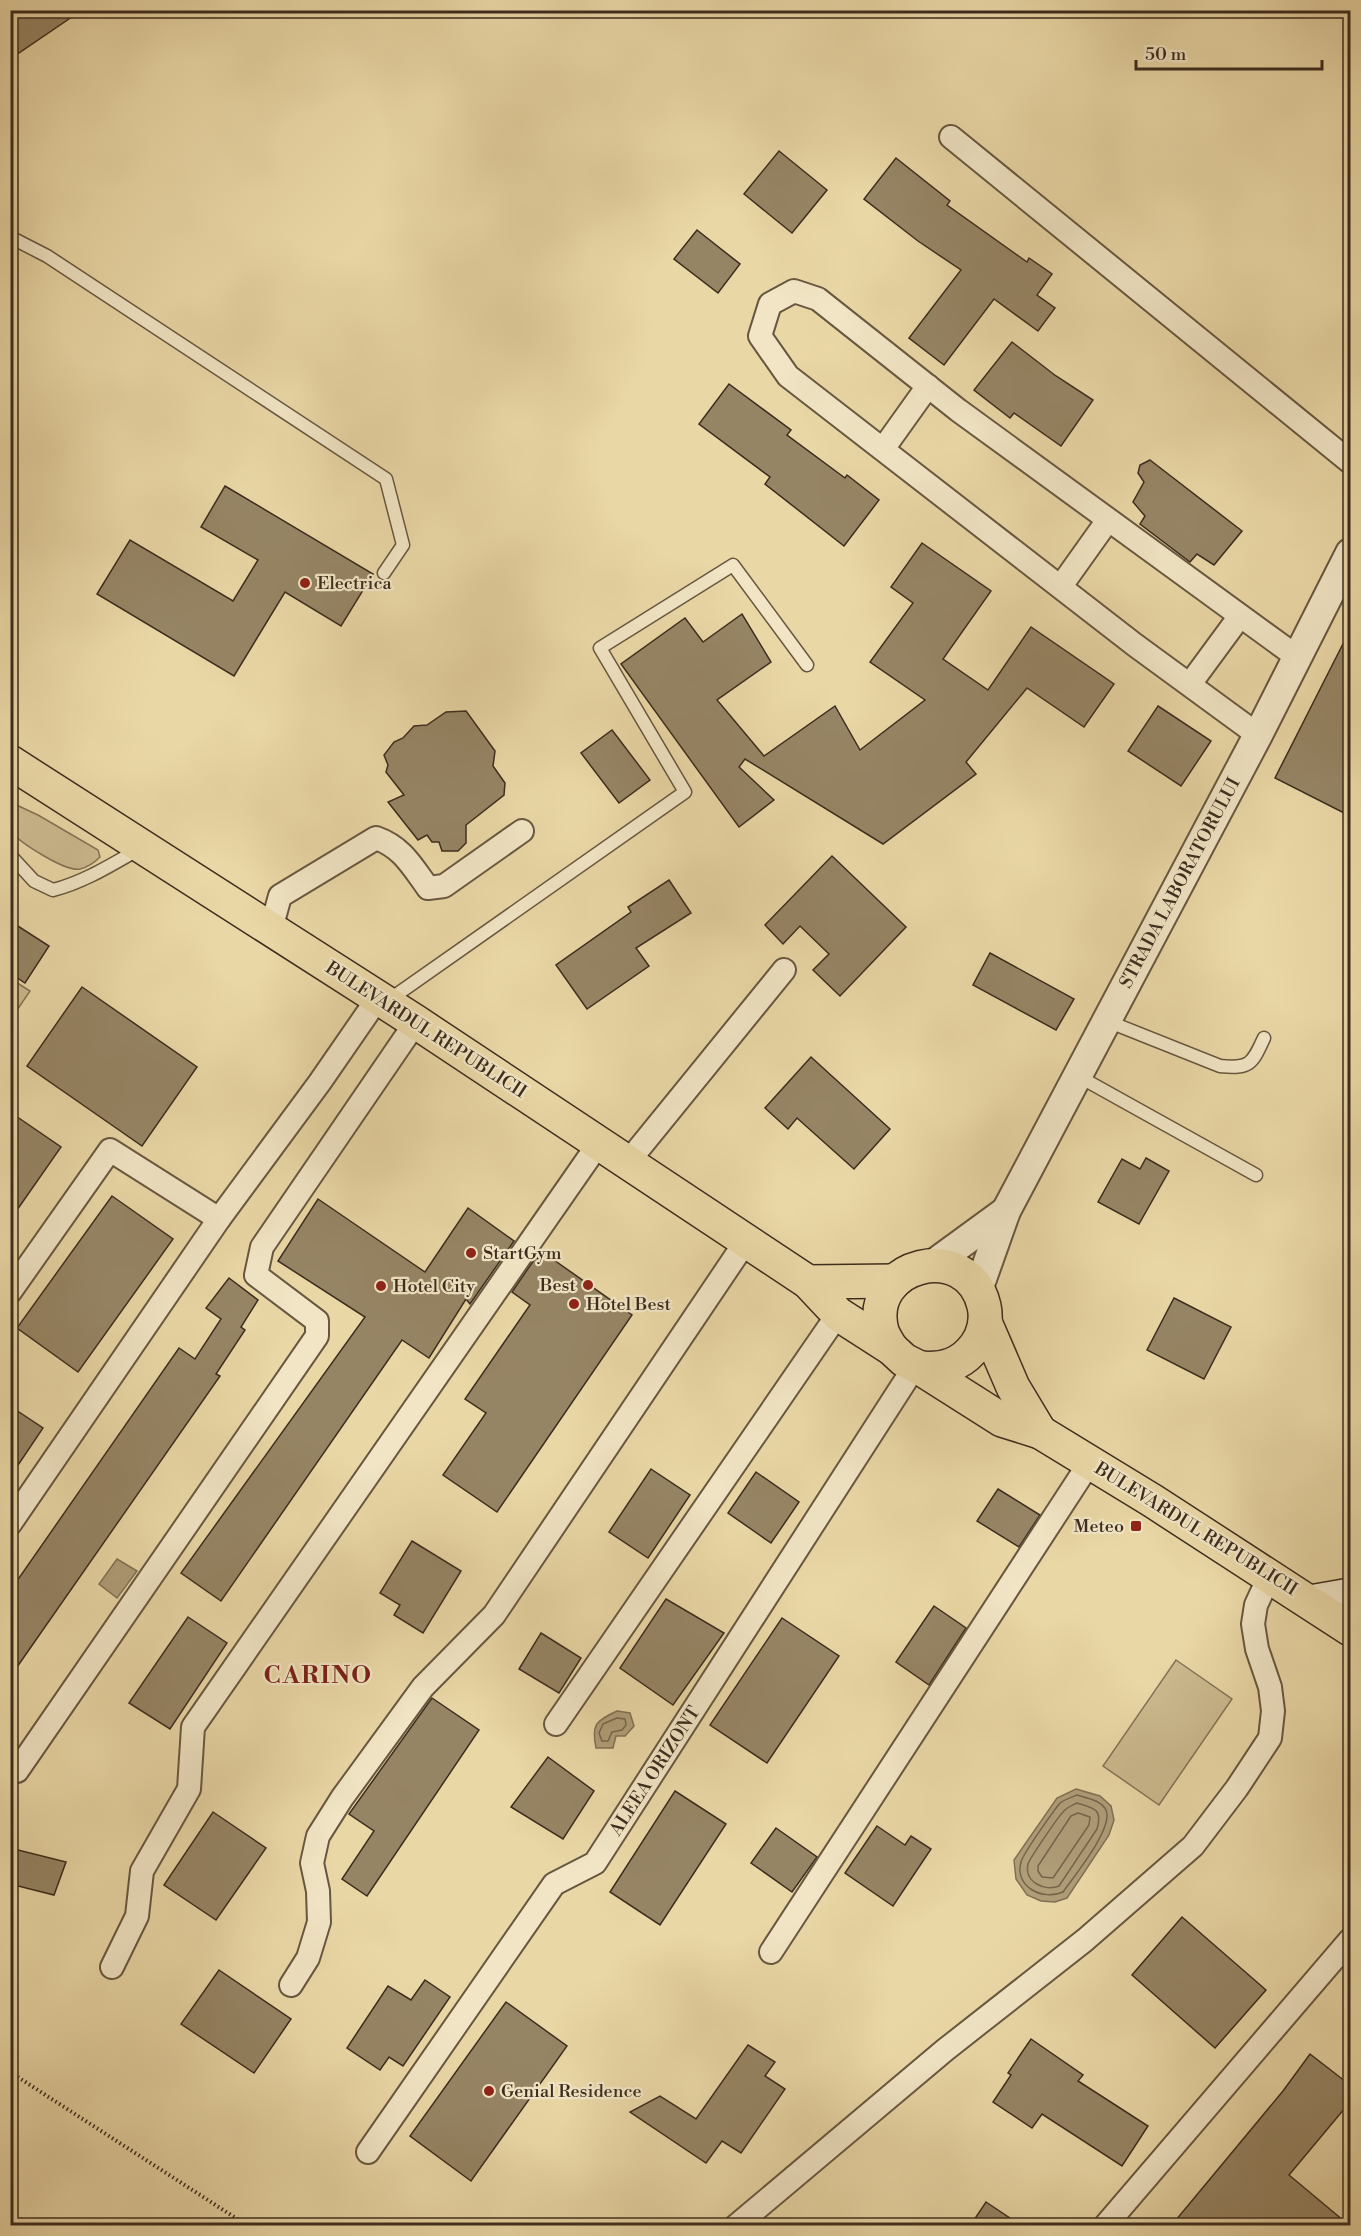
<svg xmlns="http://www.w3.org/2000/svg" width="1361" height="2236" font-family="'Libre Bodoni',serif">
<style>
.green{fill:#ccba8f;stroke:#847356;stroke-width:1.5}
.water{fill:#af9d78;stroke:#817054;stroke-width:1.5}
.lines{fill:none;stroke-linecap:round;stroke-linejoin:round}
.shore{stroke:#76644b;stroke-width:1.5}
.building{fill:#968565;stroke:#3c2c1e;stroke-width:1.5}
.service-casing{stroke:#685740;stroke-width:15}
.minor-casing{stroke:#685740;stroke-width:26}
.tertiary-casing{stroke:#685740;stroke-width:32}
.secondary-casing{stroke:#3c2c1e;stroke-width:36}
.primary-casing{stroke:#3c2c1e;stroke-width:36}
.path{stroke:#3c2c1e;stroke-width:4;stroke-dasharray:1.5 3;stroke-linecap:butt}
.service{stroke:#f1e5c5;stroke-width:12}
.minor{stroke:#f1e5c5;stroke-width:22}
.tertiary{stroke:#f1e5c5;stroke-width:28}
.secondary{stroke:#f1e5c5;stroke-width:33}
.primary{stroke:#ead7a6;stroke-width:33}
.poi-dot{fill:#8f2418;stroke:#f1e5c5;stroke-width:2}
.labels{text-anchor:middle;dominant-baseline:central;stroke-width:4.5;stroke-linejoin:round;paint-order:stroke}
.poi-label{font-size:18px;fill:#3c2c1e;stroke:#f1e5c5;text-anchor:start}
.street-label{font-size:18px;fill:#3c2c1e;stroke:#f1e5c5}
.district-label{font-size:24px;font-weight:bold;letter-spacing:1.5px;fill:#7a1f14;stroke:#f1e5c5}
</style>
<rect width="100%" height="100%" fill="#ead7a6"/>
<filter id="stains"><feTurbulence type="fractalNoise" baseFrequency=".00333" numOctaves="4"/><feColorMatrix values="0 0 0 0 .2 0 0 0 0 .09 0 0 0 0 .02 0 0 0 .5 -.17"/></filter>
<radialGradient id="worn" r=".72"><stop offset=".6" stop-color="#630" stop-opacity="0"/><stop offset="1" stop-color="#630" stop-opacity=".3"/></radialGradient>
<g class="green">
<path d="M10,802L38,815L98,850L100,857C95,862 88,867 80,869C65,872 21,843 11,832Z"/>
<polygon points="11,979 30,991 11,1019"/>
<polygon points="1176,1660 1232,1699 1159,1805 1103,1766"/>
</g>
<g class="water">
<polygon points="117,1559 137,1571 117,1598 99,1584"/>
<path d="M617,1711L630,1713L634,1726L625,1736H616L613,1748H596C591,1724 596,1721 617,1711Z"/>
<polygon points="1076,1789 1100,1796 1111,1806 1114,1820 1109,1835 1067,1898 1055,1902 1041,1901 1027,1895 1016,1879 1014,1860 1057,1798"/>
</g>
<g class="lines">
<g class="shore">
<polygon points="617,1718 625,1719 626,1725 622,1730 612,1732 608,1741 602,1741 599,1733 603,1724"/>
<path d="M1077,1795C1086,1798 1101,1800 1106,1810C1114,1828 1074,1876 1063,1892C1043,1901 1014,1887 1021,1862C1022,1855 1055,1809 1060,1803C1064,1800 1072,1797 1077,1795Z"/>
<path d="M1077,1803C1094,1808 1103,1809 1097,1829L1059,1886C1045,1892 1024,1882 1028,1864C1030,1858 1059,1815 1065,1810C1068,1807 1073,1805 1077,1803Z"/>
<polygon points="1078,1813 1090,1817 1089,1825 1053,1878 1042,1877 1038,1871 1038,1866 1071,1816"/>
</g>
</g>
<g class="building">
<polygon points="10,10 82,10 10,59"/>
<polygon points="779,151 827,190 792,233 744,194"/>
<polygon points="896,158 950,201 947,205 1027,262 1029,258 1052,274 1037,295 1055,308 1038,331 994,299 944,365 909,338 961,270 918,241 864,199"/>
<polygon points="697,230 740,264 718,293 674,259"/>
<polygon points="1012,342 1056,376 1093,400 1061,446 1014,413 1010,418 974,390"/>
<polygon points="729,384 791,430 787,435 845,478 847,475 879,500 844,546 765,484 770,477 699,424"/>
<polygon points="1150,460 1242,531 1214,565 1197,554 1190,562 1140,524 1145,516 1133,502 1144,482 1138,473 1140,465"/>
<polygon points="225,486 373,574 341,626 285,592 234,676 97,594 130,540 233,601 258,560 201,527"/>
<polygon points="922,543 991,591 943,659 988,690 1031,627 1114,684 1084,727 1027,688 966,762 976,774 883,844 745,759 739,767 774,800 739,827 621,664 685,618 703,642 742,614 771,662 717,700 764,756 835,706 860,750 925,700 870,662 913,603 891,587"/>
<polygon points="1350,630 1350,816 1275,778"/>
<polygon points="1158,706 1211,741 1181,786 1128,751"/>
<polygon points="466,711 495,751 493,766 505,783 504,795 466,825 466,843 458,851 442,851 439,842 432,842 427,835 418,840 388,802 404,795 386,772 388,765 384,755 394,742 403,738 414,726 427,725 446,712"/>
<polygon points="612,730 650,780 619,803 581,753"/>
<polygon points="832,856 906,927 840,996 813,970 829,954 800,926 783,944 765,925"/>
<polygon points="669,880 691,913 636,948 649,966 587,1009 556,965 631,912 628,907"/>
<polygon points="10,921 49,946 25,983 10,973"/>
<polygon points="990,953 1074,999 1056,1030 973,985"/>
<polygon points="82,987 197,1067 142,1146 27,1066"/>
<polygon points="811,1057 890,1129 854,1169 797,1118 788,1129 765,1108"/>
<polygon points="10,1112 61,1147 10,1220"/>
<polygon points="1146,1158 1169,1171 1139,1224 1098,1202 1122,1159 1140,1169"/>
<polygon points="112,1196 173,1239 78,1372 17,1328"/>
<polygon points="318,1199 425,1272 468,1208 514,1241 470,1304 466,1299 429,1358 402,1340 221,1601 181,1573 365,1317 278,1261"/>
<polygon points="544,1253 632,1315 497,1512 443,1475 486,1413 465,1399 530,1305 512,1292 536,1257 540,1260"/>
<polygon points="229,1278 258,1300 241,1327 245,1330 216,1374 220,1376 10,1677 10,1591 179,1348 195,1359 221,1319 206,1308"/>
<polygon points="1174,1298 1231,1327 1204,1379 1147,1350"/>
<polygon points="10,1406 43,1428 10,1477"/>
<polygon points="651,1469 690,1495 648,1558 609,1532"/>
<polygon points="756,1472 799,1502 771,1543 728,1513"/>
<polygon points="998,1489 1040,1515 1019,1547 977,1521"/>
<polygon points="412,1541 461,1571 423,1633 394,1615 400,1605 380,1593"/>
<polygon points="666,1599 724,1633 673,1705 620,1668"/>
<polygon points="934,1606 966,1628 929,1685 896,1662"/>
<polygon points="188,1617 227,1643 170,1729 129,1703"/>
<polygon points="782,1618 839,1656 767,1763 710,1725"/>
<polygon points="541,1633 581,1658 559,1693 519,1669"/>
<polygon points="432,1698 479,1730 367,1896 342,1879 374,1831 349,1814"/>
<polygon points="548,1757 594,1791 563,1839 511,1807"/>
<polygon points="675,1791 726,1824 660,1925 610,1892"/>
<polygon points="213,1812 266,1848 216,1920 164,1885"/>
<polygon points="877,1826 905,1845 911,1836 931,1849 893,1906 845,1873"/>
<polygon points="776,1828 817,1857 792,1892 751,1863"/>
<polygon points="10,1848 66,1862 54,1895 10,1884"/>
<polygon points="1182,1917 1266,1990 1215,2048 1132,1975"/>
<polygon points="219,1970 291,2019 254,2073 181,2024"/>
<polygon points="425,1980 450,1997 403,2066 389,2057 380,2070 347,2048 388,1986 411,2000"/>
<polygon points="506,2002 567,2046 471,2181 410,2136"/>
<polygon points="1031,2039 1083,2075 1078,2081 1148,2126 1122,2166 1042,2114 1032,2128 993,2102 1011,2075 1008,2073"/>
<polygon points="748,2045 775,2062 765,2076 785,2089 741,2153 722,2141 706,2163 630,2112 660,2096 696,2119"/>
<polygon points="1310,2054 1350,2085 1350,2102 1289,2175 1350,2226 1171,2226 1283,2091"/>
<polygon points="986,2202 1022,2226 970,2226"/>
</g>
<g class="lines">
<g class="service-casing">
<g id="service">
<polyline points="10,237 47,256 386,479 403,545 384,573"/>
<path d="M10,855L34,881L53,890C84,882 111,865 139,849"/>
<polyline points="389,1000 685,792 600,648 733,565 807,665"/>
<path d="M1107,1021L1220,1066C1250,1069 1252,1064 1264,1038"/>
<polyline points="1078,1076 1256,1175"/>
</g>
</g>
<g class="minor-casing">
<g id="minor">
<polyline points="951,137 1350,462"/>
<polyline points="883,449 928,386"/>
<polyline points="1061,586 1108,520"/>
<polyline points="1190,684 1240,616"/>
<polyline points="1258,735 1135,645 788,376 760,336 770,304 794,291 818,299 958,410 1297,657"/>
<path d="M271,929L280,896L376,838C402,847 412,866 428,888L444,886L522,831"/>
<polyline points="628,1162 784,970"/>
<polyline points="10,1292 110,1150 219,1219 320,1082 378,998"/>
<polyline points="10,1524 219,1219"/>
<polyline points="556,1724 838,1314"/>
<polyline points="17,1771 317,1336 317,1321 256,1275 262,1247 416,1022"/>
<polyline points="771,1952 1090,1462"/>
<polyline points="112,1967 137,1916 142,1871 189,1789 193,1727 599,1143"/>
<polyline points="291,1985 308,1958 319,1922 318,1891 312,1863 318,1836 342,1798 423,1687 494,1615 746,1241"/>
<polyline points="368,2152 554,1884 595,1863 915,1366"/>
<polyline points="736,2226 945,2050 1085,1940 1193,1846 1237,1788 1270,1738 1273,1711 1270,1687 1257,1649 1253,1624 1256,1605 1269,1577"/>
<polyline points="1105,2226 1350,1940"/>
</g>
</g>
<g class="tertiary-casing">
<g id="tertiary">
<polyline points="932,1265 1006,1211"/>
<polyline points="978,1290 1006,1211 1258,735 1350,553"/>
</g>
</g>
<g class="secondary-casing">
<polyline id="secondary" points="1310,1602 1350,1595"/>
</g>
<g class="primary-casing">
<g id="primary">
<polyline points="10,762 416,1022 808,1282 838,1314 891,1348 904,1360 920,1368 1002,1420 1040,1432 1153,1501 1350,1629"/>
<polyline points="808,1282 895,1281"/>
<polyline points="985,1322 1013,1387 1040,1432"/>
<path d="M891,1348C888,1343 884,1337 882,1331C864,1264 968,1237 984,1306C987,1319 984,1334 976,1345C962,1365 943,1370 920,1368"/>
</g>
</g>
<polyline class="path" points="10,2072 248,2226"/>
<use href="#service" class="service"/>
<use href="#minor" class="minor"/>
<use href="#tertiary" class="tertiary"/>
<use href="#secondary" class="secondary"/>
<use href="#primary" class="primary"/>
</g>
<g class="poi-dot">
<circle cx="305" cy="583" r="6"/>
<circle cx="471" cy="1253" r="6"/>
<circle cx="588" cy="1285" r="6"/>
<circle cx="381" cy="1286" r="6"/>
<circle cx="574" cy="1304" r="6"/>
<rect x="1130" y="1520" width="12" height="12" rx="3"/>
<circle cx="489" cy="2091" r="6"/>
</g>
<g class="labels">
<g class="poi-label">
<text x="317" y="583">Electrica</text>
<text x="483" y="1253">StartGym</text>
<text x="576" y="1285" text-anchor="end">Best</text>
<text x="393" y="1286">Hotel City</text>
<text x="586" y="1304">Hotel Best</text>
<text x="1124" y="1526" text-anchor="end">Meteo</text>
<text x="501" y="2091">Genial Residence</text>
</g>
<g class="street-label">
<text transform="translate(1180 883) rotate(-62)">STRADA LABORATORULUI</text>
<text transform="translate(426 1030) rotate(33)">BULEVARDUL REPUBLICII</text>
<text transform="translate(1196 1529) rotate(32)">BULEVARDUL REPUBLICII</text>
<text transform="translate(655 1771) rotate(-57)">ALEEA ORIZONT</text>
</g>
<g class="district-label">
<text x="318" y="1676">CARINO</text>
</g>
</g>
<rect width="1361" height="2236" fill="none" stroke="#ead7a6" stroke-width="36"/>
<rect x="12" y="12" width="1337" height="2212" fill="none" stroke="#3c2c1e" stroke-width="3"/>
<rect x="18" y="18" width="1325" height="2200" fill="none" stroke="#3c2c1e" stroke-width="1.5"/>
<path d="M1136 60v9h186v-9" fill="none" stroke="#3c2c1e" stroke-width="3"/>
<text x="1145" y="60" font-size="18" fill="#3c2c1e" stroke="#f1e5c5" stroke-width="4.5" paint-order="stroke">50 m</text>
<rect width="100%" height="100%" filter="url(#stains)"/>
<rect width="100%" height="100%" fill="url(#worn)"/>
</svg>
